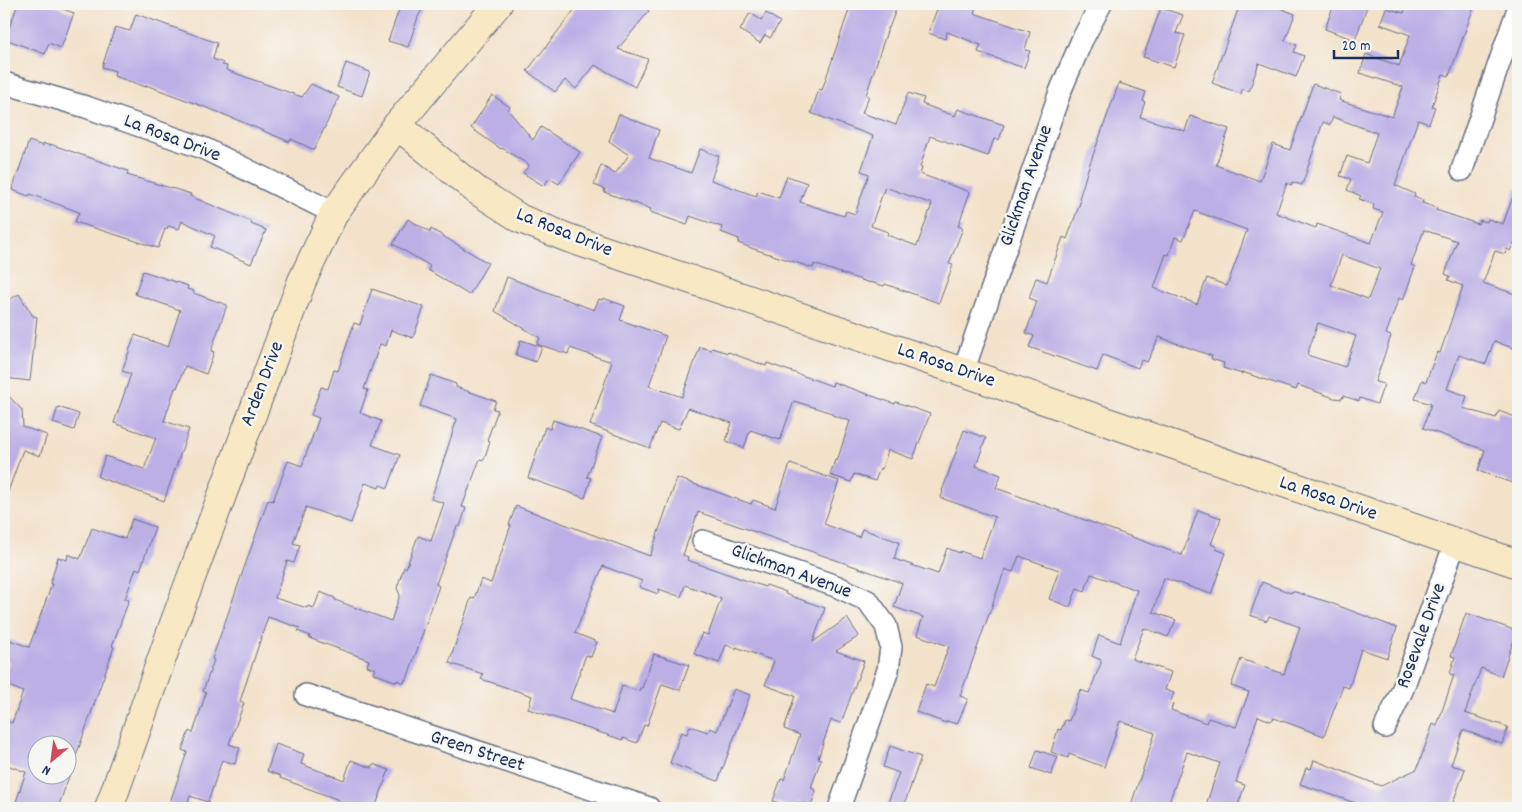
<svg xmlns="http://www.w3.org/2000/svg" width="1522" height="812" font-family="Dekko,sans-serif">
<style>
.building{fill:#bbafe6;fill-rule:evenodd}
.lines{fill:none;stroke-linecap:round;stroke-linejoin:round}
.street-casing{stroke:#676e84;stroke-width:24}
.secondary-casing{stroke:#676e84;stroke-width:30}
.street{stroke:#fff;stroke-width:21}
.secondary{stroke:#f8e8c3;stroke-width:28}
.labels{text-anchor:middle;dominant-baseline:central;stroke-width:5;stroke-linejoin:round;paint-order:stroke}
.street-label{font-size:20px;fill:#1b2f5e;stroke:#f6f6f2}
</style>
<rect width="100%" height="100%" fill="#f6f6f2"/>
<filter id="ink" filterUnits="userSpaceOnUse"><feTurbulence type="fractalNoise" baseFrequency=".02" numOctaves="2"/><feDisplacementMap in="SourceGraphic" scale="10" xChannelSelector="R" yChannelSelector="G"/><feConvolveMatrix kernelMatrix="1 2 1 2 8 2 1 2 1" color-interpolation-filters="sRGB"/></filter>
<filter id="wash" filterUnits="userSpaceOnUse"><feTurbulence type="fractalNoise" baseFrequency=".0096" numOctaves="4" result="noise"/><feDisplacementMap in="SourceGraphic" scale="20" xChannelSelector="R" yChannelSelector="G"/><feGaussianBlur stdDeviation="1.12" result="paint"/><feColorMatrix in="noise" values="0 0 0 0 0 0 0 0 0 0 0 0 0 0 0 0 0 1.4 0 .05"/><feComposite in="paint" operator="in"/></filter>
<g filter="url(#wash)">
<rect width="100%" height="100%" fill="#f3e2ca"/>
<g id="blocks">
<g class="building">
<polygon points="18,4 49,4 74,13 61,48 49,43 45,54 5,39"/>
<polygon points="401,4 425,4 418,17 408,47 388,41"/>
<polygon points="579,4 640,4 649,11 618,49 648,59 635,87 595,65 576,89 565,80 555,92 527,71"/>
<path d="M851,4H898L889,28H888L866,95L869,96L862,113L896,125L908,93L924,98L922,104L955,116L958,109L1004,125L999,140L994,139L988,156L930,136L920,167L922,168L920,174L970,192L958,226L963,228L949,264L953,265L939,303L885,284L884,286L870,282V283L814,264L813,268L754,249L738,243L739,239L721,232L722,227L690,216L687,225L650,212L651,209L604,192L605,189L594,185L601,165L615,174L629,155L609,141L619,114L659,130L649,158L691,173L700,149L719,156L711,180L756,196L758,191L779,198L787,176L807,183L800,202L844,216L846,211L855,214L869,174L861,171L873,136L811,113L819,89L822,90ZM885,187L932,204L917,246L887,235L888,232L871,226Z"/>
<polygon points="939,4 977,4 974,13 1030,32 1025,50 1030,51 1024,68 978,52 981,45 947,32 945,39 928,33"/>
<polygon points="1240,4 1269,4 1295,14 1285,41 1297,45 1294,52 1304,56 1296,77 1259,63 1249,91 1242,89 1241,94 1212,83"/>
<polygon points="1334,4 1368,4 1355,40 1325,29"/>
<path d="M1407,4H1475L1449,76L1443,74L1432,106L1435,107L1429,124L1418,120L1395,185L1415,194L1414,196L1423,200L1422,203L1437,208L1436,210L1478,224L1480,220L1487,222L1488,219L1503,224L1516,188H1518V243L1513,244L1510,251L1507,249L1505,254L1495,251L1483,283L1518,295V350L1494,341L1486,364L1459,355L1447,389L1467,396L1463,408L1496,418L1499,411L1518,418V485L1478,471L1485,450L1423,428L1431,404L1415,399L1422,380L1426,382L1437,352L1440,353L1463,286L1448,280L1450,276L1445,274L1457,241L1424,230L1411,265L1415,267L1403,300L1399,298L1386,334L1391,336L1375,382L1384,384L1377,404L1360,398L1359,401L1343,396L1342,399L1334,398L1298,385L1296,390L1242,372V374L1223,368L1224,363L1211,359L1212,356L1159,337L1147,362L1141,360L1138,368L1103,355L1097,371L1029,347L1034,336L1026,333L1037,301L1029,298L1036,278L1047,282L1063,237L1067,239L1081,200L1079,199L1088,169L1119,83L1146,92L1143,101L1145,102L1140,117L1185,131L1190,116L1229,129L1216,165L1260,181L1273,144L1290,150L1313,84L1341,94L1339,100L1392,117L1403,87L1360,73L1366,54L1399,66L1410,35L1380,24L1386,8L1404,13ZM1333,117L1377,133L1367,163L1347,156L1340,176L1351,179L1347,190L1361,196L1359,199L1374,204L1373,209L1383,212L1371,243L1317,224L1316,228L1276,213L1287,183L1291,185L1292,182L1302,185L1323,122L1330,125ZM1195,211L1247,230L1227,286L1207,278L1197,304L1154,288L1166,254L1169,255L1175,237L1183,240ZM1342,255L1380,269L1368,299L1331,285ZM1318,323L1356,336L1345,367L1307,355Z"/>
<polygon points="1161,8 1183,15 1176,33 1185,35 1174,67 1143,57"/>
<polygon points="750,13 761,20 766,13 780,22 770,38 765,35 760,43 740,30"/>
<polygon points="136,14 217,43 213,59 223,63 222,65 227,66 226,70 302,97 311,84 339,97 314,150 291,139 290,142 218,112 146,85 146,87 114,76 115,71 102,67 115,27 130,31"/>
<polygon points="346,63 370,72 362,96 337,87"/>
<polygon points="492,95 510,107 508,110 533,140 541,127 580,152 559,184 549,178 544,186 523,173 529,165 502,148 501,149 471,128"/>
<polygon points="29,141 43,146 43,143 50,146 50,144 128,171 127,175 191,194 190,196 252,222 251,224 266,230 251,264 210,247 215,236 182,221 179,229 168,226 167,229 165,229 158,248 75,222 79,212 30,194 29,196 12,190"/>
<polygon points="408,219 430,232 431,229 488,263 469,295 428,270 430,266 393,244"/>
<polygon points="143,271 188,286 187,289 194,291 193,293 227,305 211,351 214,352 206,374 185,366 177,388 175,388 164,421 189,429 164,501 98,477 105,456 144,469 156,438 114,423 131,374 122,371 135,335 168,347 180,310 135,294"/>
<polygon points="507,277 594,310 599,299 602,300 603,298 625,306 620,320 666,336 649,386 682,397 700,347 711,350 712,348 728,353 728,352 766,366 767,363 832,386 833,382 895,404 896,402 930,414 913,459 888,450 882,469 880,468 875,481 854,474 851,482 830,475 835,460 837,461 850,421 832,415 832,413 794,401 780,440 750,430 744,448 726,441 732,423 688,408 679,429 660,423 650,448 590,425 612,362 570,348 568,354 537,344 540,338 495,311"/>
<polygon points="372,289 424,307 413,338 391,330 386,346 380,344 364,389 368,390 360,413 381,421 372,445 400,455 388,488 380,485 379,488 365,483 351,523 306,507 293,543 300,545 294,563 287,561 275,598 307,608 308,606 314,608 320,592 335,598 335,600 391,621 400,595 397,588 404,567 406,568 418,536 431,541 444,503 431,499 457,419 420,406 431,375 456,384 456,387 496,401 493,409 498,410 487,440 490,441 484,460 480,459 462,507 466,508 460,527 457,526 436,584 439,586 407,679 405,679 404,683 397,680 397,682 373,673 375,669 367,666 369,660 309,638 310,636 298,631 300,628 268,617 240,701 244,703 229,744 240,748 235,764 222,760 208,802 190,796 186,808 168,808 187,752 182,750 189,731 193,733 206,693 203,691 214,660 212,659 268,500 273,501 288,461 302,466 319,418 311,415 321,387 328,389 334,370 338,371 354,323 360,325"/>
<polygon points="19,294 33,316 37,317 30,381 4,378 4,303"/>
<polygon points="521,340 542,347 536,362 516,355"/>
<polygon points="4,391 22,410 23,427 47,435 40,456 23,450 6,497 4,497"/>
<polygon points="58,407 79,414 74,430 53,423"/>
<polygon points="553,420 602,437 587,477 591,478 585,498 528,478 545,427 550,429"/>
<polygon points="964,430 986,438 976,466 1001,475 996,488 1182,555 1198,510 1221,518 1211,544 1217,547 1216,549 1226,553 1211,594 1164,578 1153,612 1176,620 1168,637 1144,628 1132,659 1171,672 1165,690 1174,693 1170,703 1173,704 1171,710 1206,723 1208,718 1236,727 1249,692 1231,686 1241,659 1284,674 1300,627 1269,616 1267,621 1250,615 1262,582 1291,593 1292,591 1328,602 1397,628 1387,658 1361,649 1349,688 1343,686 1324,736 1274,718 1271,721 1258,716 1236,782 1245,785 1237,808 1205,808 1220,763 1187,752 1167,808 1130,808 1155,733 1120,721 1104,767 1069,754 1068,758 1051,752 1058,729 1061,730 1065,720 1069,721 1080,690 1089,693 1101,663 1101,660 1092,656 1099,635 1120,643 1137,590 1091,574 1085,591 1077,588 1070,607 1049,599 1059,570 1019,556 1013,572 1005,569 960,696 968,699 957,724 947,721 946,723 916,712 926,684 934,687 949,646 917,635 923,617 894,607 902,583 698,512 683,555 688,557 687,560 765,587 766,585 786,592 785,594 825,608 813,642 847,618 859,636 836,651 864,661 841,723 831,720 818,758 821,759 811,788 816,790 811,806 798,802 796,808 793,808 773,801 781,779 784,780 800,735 784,729 795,696 765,685 774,661 736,647 736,649 726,645 719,663 694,654 702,633 708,635 721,599 705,592 685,585 681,597 659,589 658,594 639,587 642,581 603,566 575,633 597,642 591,657 586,655 570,699 613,714 622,686 639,691 640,688 642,688 654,654 689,665 680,690 662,684 647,726 644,725 637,743 623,738 623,740 528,709 532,696 481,679 483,674 449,663 471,598 474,599 481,579 491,583 511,525 509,525 516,506 650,556 677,478 751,504 753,500 775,508 790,464 839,481 824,524 859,537 862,529 899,542 894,559 938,574 947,548 960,553 960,551 980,558 995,517 941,498 943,491 942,491"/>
<path d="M132,519L155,527L140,570L136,568L125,599L129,600L112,646L114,647L58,808H14L26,772L4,764V720L12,723L23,692L4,684V678L10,662L4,659V638L29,647L52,584H50L58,557L67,560L68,554L80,559L92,528L125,539ZM38,744H68V774H38Z"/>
<polygon points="1466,613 1517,631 1501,676 1481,668 1465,713 1508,727 1502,744 1463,730 1451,765 1465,769 1451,808 1370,808 1300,784 1306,768 1311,769 1314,760 1381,786 1417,769 1433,724 1437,726 1454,675 1450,674 1455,657 1451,656"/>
<polygon points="734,689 750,695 718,781 670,763 681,732 687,734 690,726 708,732 710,728 717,731"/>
<polygon points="276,744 304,754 301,764 344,780 351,760 372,768 373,764 389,770 375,808 336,808 339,800 280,778 281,776 267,771"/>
<polygon points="890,746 921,757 903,808 886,808 899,773 883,767"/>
<polygon points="1037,750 1058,757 1051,775 1031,768"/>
</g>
</g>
</g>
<g filter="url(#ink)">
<use href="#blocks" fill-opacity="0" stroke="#676e84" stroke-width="1"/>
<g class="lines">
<g class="street-casing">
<g id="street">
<polyline points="4,83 86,107 203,148 334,213"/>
<polyline points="1462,170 1518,9"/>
<polyline points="963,372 1060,92 1082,40 1101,4"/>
<polyline points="703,541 836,586 868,601 886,626 891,647 888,670 839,808"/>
<polyline points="306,695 649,808"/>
<polyline points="1385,727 1402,691 1455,543"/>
</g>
</g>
<g class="secondary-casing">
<g id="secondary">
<polyline points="397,125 476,190 521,219 568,238 963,372 1518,564"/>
<polyline points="109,808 175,621 302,281 334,213 397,125 498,4"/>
</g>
</g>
<use href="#street" class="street"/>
<use href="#secondary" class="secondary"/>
</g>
</g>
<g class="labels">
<g class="street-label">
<text transform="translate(172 139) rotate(21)">La Rosa Drive</text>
<text transform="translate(1027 186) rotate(-71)">Glickman Avenue</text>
<text transform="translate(564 233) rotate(22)">La Rosa Drive</text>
<text transform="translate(946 366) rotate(19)">La Rosa Drive</text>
<text transform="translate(263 384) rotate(-69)">Arden Drive</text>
<text transform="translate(1328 499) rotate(19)">La Rosa Drive</text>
<text transform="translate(791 572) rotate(20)">Glickman Avenue</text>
<text transform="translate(1422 636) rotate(-70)">Rosevale Drive</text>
<text transform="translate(477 752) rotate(18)">Green Street</text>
</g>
</g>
<rect width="1522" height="812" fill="none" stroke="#f6f6f2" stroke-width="20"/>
<g transform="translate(52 760) rotate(209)"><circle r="24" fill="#f6f6f2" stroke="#9ea6b7"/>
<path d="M0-4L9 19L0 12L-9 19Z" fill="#d1495b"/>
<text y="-8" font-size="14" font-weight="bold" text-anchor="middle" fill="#1b2f5e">N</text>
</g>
<path d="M1334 50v8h64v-8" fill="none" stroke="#1b2f5e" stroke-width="2.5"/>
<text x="1342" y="50" font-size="15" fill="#1b2f5e" stroke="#f6f6f2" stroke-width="4" paint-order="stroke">20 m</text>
</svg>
